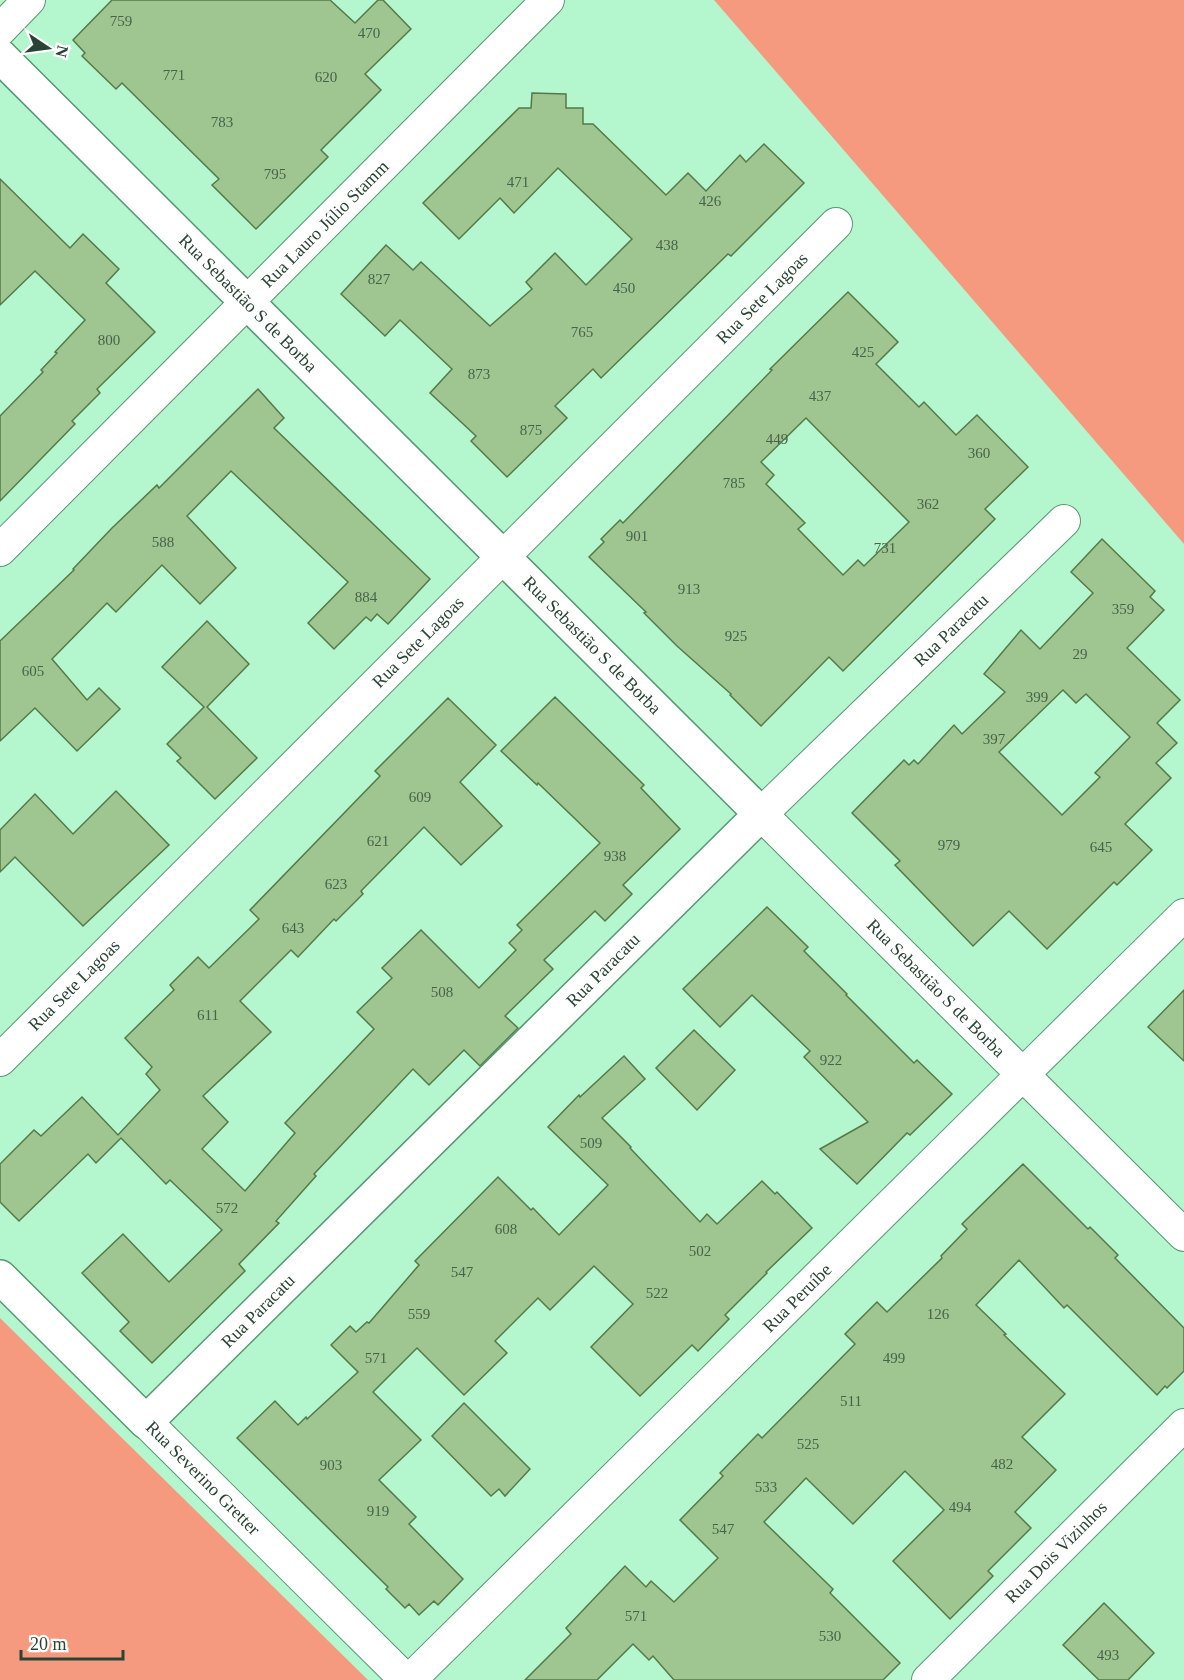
<svg xmlns="http://www.w3.org/2000/svg" width="1184" height="1680" font-family="'Times New Roman',serif">
<style>
.green{fill:#f69a7f}
.building{fill:#9fc690;stroke:#557a47;stroke-width:1.5;fill-rule:evenodd}
.lines{fill:none;stroke-linecap:round;stroke-linejoin:round}
.minor-casing{stroke:#579772;stroke-width:34}
.tertiary-casing{stroke:#579772;stroke-width:36}
.minor{stroke:#fff;stroke-width:32}
.tertiary{stroke:#fff;stroke-width:33}
.labels{text-anchor:middle;dominant-baseline:central;stroke-width:4.5;stroke-linejoin:round;paint-order:stroke}
.number-label{font-size:15px;fill:#46644b}
.street-label{font-size:18px;fill:#294434;stroke:#fff}
</style>
<rect width="100%" height="100%" fill="#b4f6ce"/>
<g class="green">
<polygon points="714,0 1184,0 1184,544"/>
<polygon points="0,1318 368,1680 0,1680"/>
</g>
<g class="building">
<polygon points="112,0 330,0 355,23 378,0 383,0 411,29 365,74 381,90 321,150 328,157 256,229 212,185 219,179 122,83 116,89 82,56 85,53 73,40"/>
<polygon points="532,93 566,94 566,108 583,108 583,124 593,124 666,195 688,173 706,191 740,155 746,162 764,144 804,183 731,256 728,254 601,378 593,369 555,406 567,418 507,477 471,441 476,436 430,393 452,369 400,320 385,336 341,294 386,245 413,270 421,262 490,326 532,289 526,282 555,253 586,285 632,239 558,168 514,213 500,198 459,239 423,203 519,108 531,108"/>
<polygon points="0,179 70,248 83,234 119,269 106,283 155,332 97,389 100,393 72,421 75,424 0,501 0,416 43,372 41,370 57,353 55,352 85,320 35,271 0,305"/>
<path d="M848,292L898,342L876,364L919,407L924,402L956,435L977,415L1028,467L985,509L995,519L843,671L829,657L761,726L730,695L731,694L677,646L644,613L646,612L589,557L604,542L601,539L620,520L623,523L772,370L770,369ZM806,418L909,522L864,566L858,560L843,575L798,529L805,523L766,484L774,475L761,462Z"/>
<polygon points="258,389 284,418 274,428 430,579 388,624 377,614 371,621 366,617 334,649 308,623 348,582 231,471 187,516 236,568 200,604 162,565 116,612 107,603 52,659 87,700 99,688 120,709 77,751 35,708 0,741 0,641 74,570 73,569 112,528 157,485 159,488"/>
<path d="M1102,539L1155,591L1150,597L1164,610L1127,648L1180,700L1157,723L1177,743L1156,763L1171,778L1125,824L1152,850L1117,885L1114,882L1047,949L1009,911L973,946L895,865L900,861L852,813L904,760L909,765L914,760L918,764L954,725L962,734L1005,692L984,674L1021,630L1040,649L1093,593L1071,572ZM1063,690L1076,703L1086,694L1130,737L1095,773L1100,777L1062,815L999,752Z"/>
<polygon points="207,621 249,664 207,707 257,758 215,799 177,761 181,758 167,744 204,707 162,667"/>
<polygon points="555,697 644,785 641,788 680,829 623,885 632,894 605,921 595,911 544,960 553,969 505,1016 518,1028 480,1066 464,1050 429,1085 413,1069 314,1174 316,1176 276,1221 279,1223 239,1264 245,1271 152,1363 120,1331 129,1322 82,1273 123,1234 169,1282 222,1230 170,1180 166,1184 121,1138 96,1163 88,1154 19,1221 0,1202 0,1164 34,1130 41,1136 82,1097 118,1135 160,1090 146,1074 152,1067 125,1038 174,990 170,985 198,957 209,968 259,919 250,910 380,776 375,771 448,698 496,745 460,782 502,826 461,865 424,827 361,891 363,894 336,921 334,919 298,957 291,950 240,1001 271,1032 203,1096 228,1122 202,1149 245,1191 295,1133 285,1123 374,1029 357,1012 392,978 382,968 421,930 479,988 516,950 509,943 522,930 517,925 600,843 538,783 537,785 501,751"/>
<polygon points="116,791 169,845 83,926 15,857 0,872 0,830 35,794 73,834"/>
<polygon points="767,907 808,947 804,951 847,994 846,995 914,1063 917,1060 952,1094 910,1135 907,1133 857,1184 820,1149 868,1122 804,1057 810,1051 752,995 720,1027 683,989"/>
<polygon points="1184,990 1184,1061 1148,1027"/>
<polygon points="694,1030 735,1070 697,1110 656,1068"/>
<polygon points="624,1056 645,1079 602,1118 631,1147 630,1148 700,1222 707,1214 717,1224 762,1181 775,1194 777,1192 812,1228 766,1272 767,1273 725,1315 729,1319 698,1351 692,1345 640,1396 591,1347 633,1304 594,1266 550,1310 538,1298 495,1341 507,1353 464,1395 417,1348 373,1392 421,1440 379,1480 416,1517 409,1524 463,1579 438,1605 434,1601 419,1615 409,1604 405,1608 386,1589 388,1587 237,1438 275,1401 298,1425 306,1417 307,1419 358,1372 331,1345 350,1326 356,1332 367,1322 369,1323 419,1265 415,1261 498,1177 531,1210 533,1208 559,1235 608,1185 548,1127 579,1095 580,1097"/>
<polygon points="1023,1164 1088,1229 1090,1227 1118,1255 1115,1258 1184,1328 1184,1371 1167,1388 1165,1386 1157,1395 1067,1305 1064,1308 1019,1260 976,1305 1006,1334 1004,1335 1065,1394 1022,1437 1056,1470 1015,1512 1031,1528 988,1571 993,1576 950,1619 893,1561 944,1510 905,1471 853,1524 806,1478 764,1522 833,1589 830,1593 900,1663 883,1680 674,1680 653,1656 649,1660 633,1644 597,1680 525,1680 571,1634 566,1628 625,1566 646,1587 651,1581 674,1602 718,1558 680,1520 723,1476 720,1473 758,1434 762,1438 855,1344 845,1334 877,1302 887,1312 942,1258 941,1256 967,1229 962,1224"/>
<polygon points="464,1403 530,1469 505,1496 499,1489 491,1496 432,1436"/>
<polygon points="1104,1603 1154,1653 1128,1680 1099,1680 1063,1645"/>
</g>
<g class="lines">
<g class="minor-casing">
<g id="minor">
<polyline points="0,30 29,0"/>
<polyline points="1064,521 761,814 1184,1235"/>
<polyline points="0,550 548,0"/>
<polyline points="0,1060 836,224"/>
<polyline points="146,1422 406,1680"/>
<polyline points="410,1680 1184,915"/>
<polyline points="928,1680 1184,1425"/>
</g>
</g>
<g class="tertiary-casing">
<polyline id="tertiary" points="0,56 761,814 146,1422 0,1277"/>
</g>
<use href="#minor" class="minor"/>
<use href="#tertiary" class="tertiary"/>
</g>
<g class="labels">
<g class="number-label">
<text x="121" y="21">759</text>
<text x="369" y="33">470</text>
<text x="174" y="75">771</text>
<text x="326" y="77">620</text>
<text x="222" y="122">783</text>
<text x="275" y="174">795</text>
<text x="518" y="182">471</text>
<text x="710" y="201">426</text>
<text x="667" y="245">438</text>
<text x="379" y="279">827</text>
<text x="624" y="288">450</text>
<text x="582" y="332">765</text>
<text x="109" y="340">800</text>
<text x="863" y="352">425</text>
<text x="479" y="374">873</text>
<text x="820" y="396">437</text>
<text x="531" y="430">875</text>
<text x="777" y="439">449</text>
<text x="979" y="453">360</text>
<text x="734" y="483">785</text>
<text x="928" y="504">362</text>
<text x="637" y="536">901</text>
<text x="163" y="542">588</text>
<text x="885" y="548">731</text>
<text x="689" y="589">913</text>
<text x="366" y="597">884</text>
<text x="1123" y="609">359</text>
<text x="736" y="636">925</text>
<text x="1080" y="654">29</text>
<text x="33" y="671">605</text>
<text x="1037" y="697">399</text>
<text x="994" y="739">397</text>
<text x="420" y="797">609</text>
<text x="378" y="841">621</text>
<text x="949" y="845">979</text>
<text x="1101" y="847">645</text>
<text x="615" y="856">938</text>
<text x="336" y="884">623</text>
<text x="293" y="928">643</text>
<text x="442" y="992">508</text>
<text x="208" y="1015">611</text>
<text x="831" y="1060">922</text>
<text x="591" y="1143">509</text>
<text x="227" y="1208">572</text>
<text x="506" y="1229">608</text>
<text x="700" y="1251">502</text>
<text x="462" y="1272">547</text>
<text x="657" y="1293">522</text>
<text x="419" y="1314">559</text>
<text x="938" y="1314">126</text>
<text x="376" y="1358">571</text>
<text x="894" y="1358">499</text>
<text x="851" y="1401">511</text>
<text x="808" y="1444">525</text>
<text x="1002" y="1464">482</text>
<text x="331" y="1465">903</text>
<text x="766" y="1487">533</text>
<text x="960" y="1507">494</text>
<text x="378" y="1511">919</text>
<text x="723" y="1529">547</text>
<text x="636" y="1616">571</text>
<text x="830" y="1636">530</text>
<text x="1108" y="1655">493</text>
</g>
<g class="street-label">
<text transform="translate(325 224) rotate(-45)">Rua Lauro Júlio Stamm</text>
<text transform="translate(762 298) rotate(-45)">Rua Sete Lagoas</text>
<text transform="translate(248 303) rotate(45)">Rua Sebastião S de Borba</text>
<text transform="translate(951 630) rotate(-44)">Rua Paracatu</text>
<text transform="translate(418 642) rotate(-45)">Rua Sete Lagoas</text>
<text transform="translate(592 645) rotate(45)">Rua Sebastião S de Borba</text>
<text transform="translate(603 970) rotate(-45)">Rua Paracatu</text>
<text transform="translate(74 985) rotate(-45)">Rua Sete Lagoas</text>
<text transform="translate(936 988) rotate(45)">Rua Sebastião S de Borba</text>
<text transform="translate(797 1298) rotate(-45)">Rua Peruíbe</text>
<text transform="translate(258 1311) rotate(-45)">Rua Paracatu</text>
<text transform="translate(203 1478) rotate(45)">Rua Severino Gretter</text>
<text transform="translate(1056 1552) rotate(-45)">Rua Dois Vizinhos</text>
</g>
</g>
<g transform="translate(48 48) rotate(103)" stroke="#ffffff" stroke-width="4.5" paint-order="stroke">
<path d="M0-4.5L10 22L0 15L-10 22Z" fill="#294434"/>
<text y="-9" font-size="16" font-weight="bold" text-anchor="middle" fill="#294434">N</text>
</g>
<path d="M21 1650v9h102v-9" fill="none" stroke="#294434" stroke-width="3"/>
<text x="30" y="1650" font-size="18" fill="#294434" stroke="#ffffff" stroke-width="4.5" paint-order="stroke">20 m</text>
</svg>
